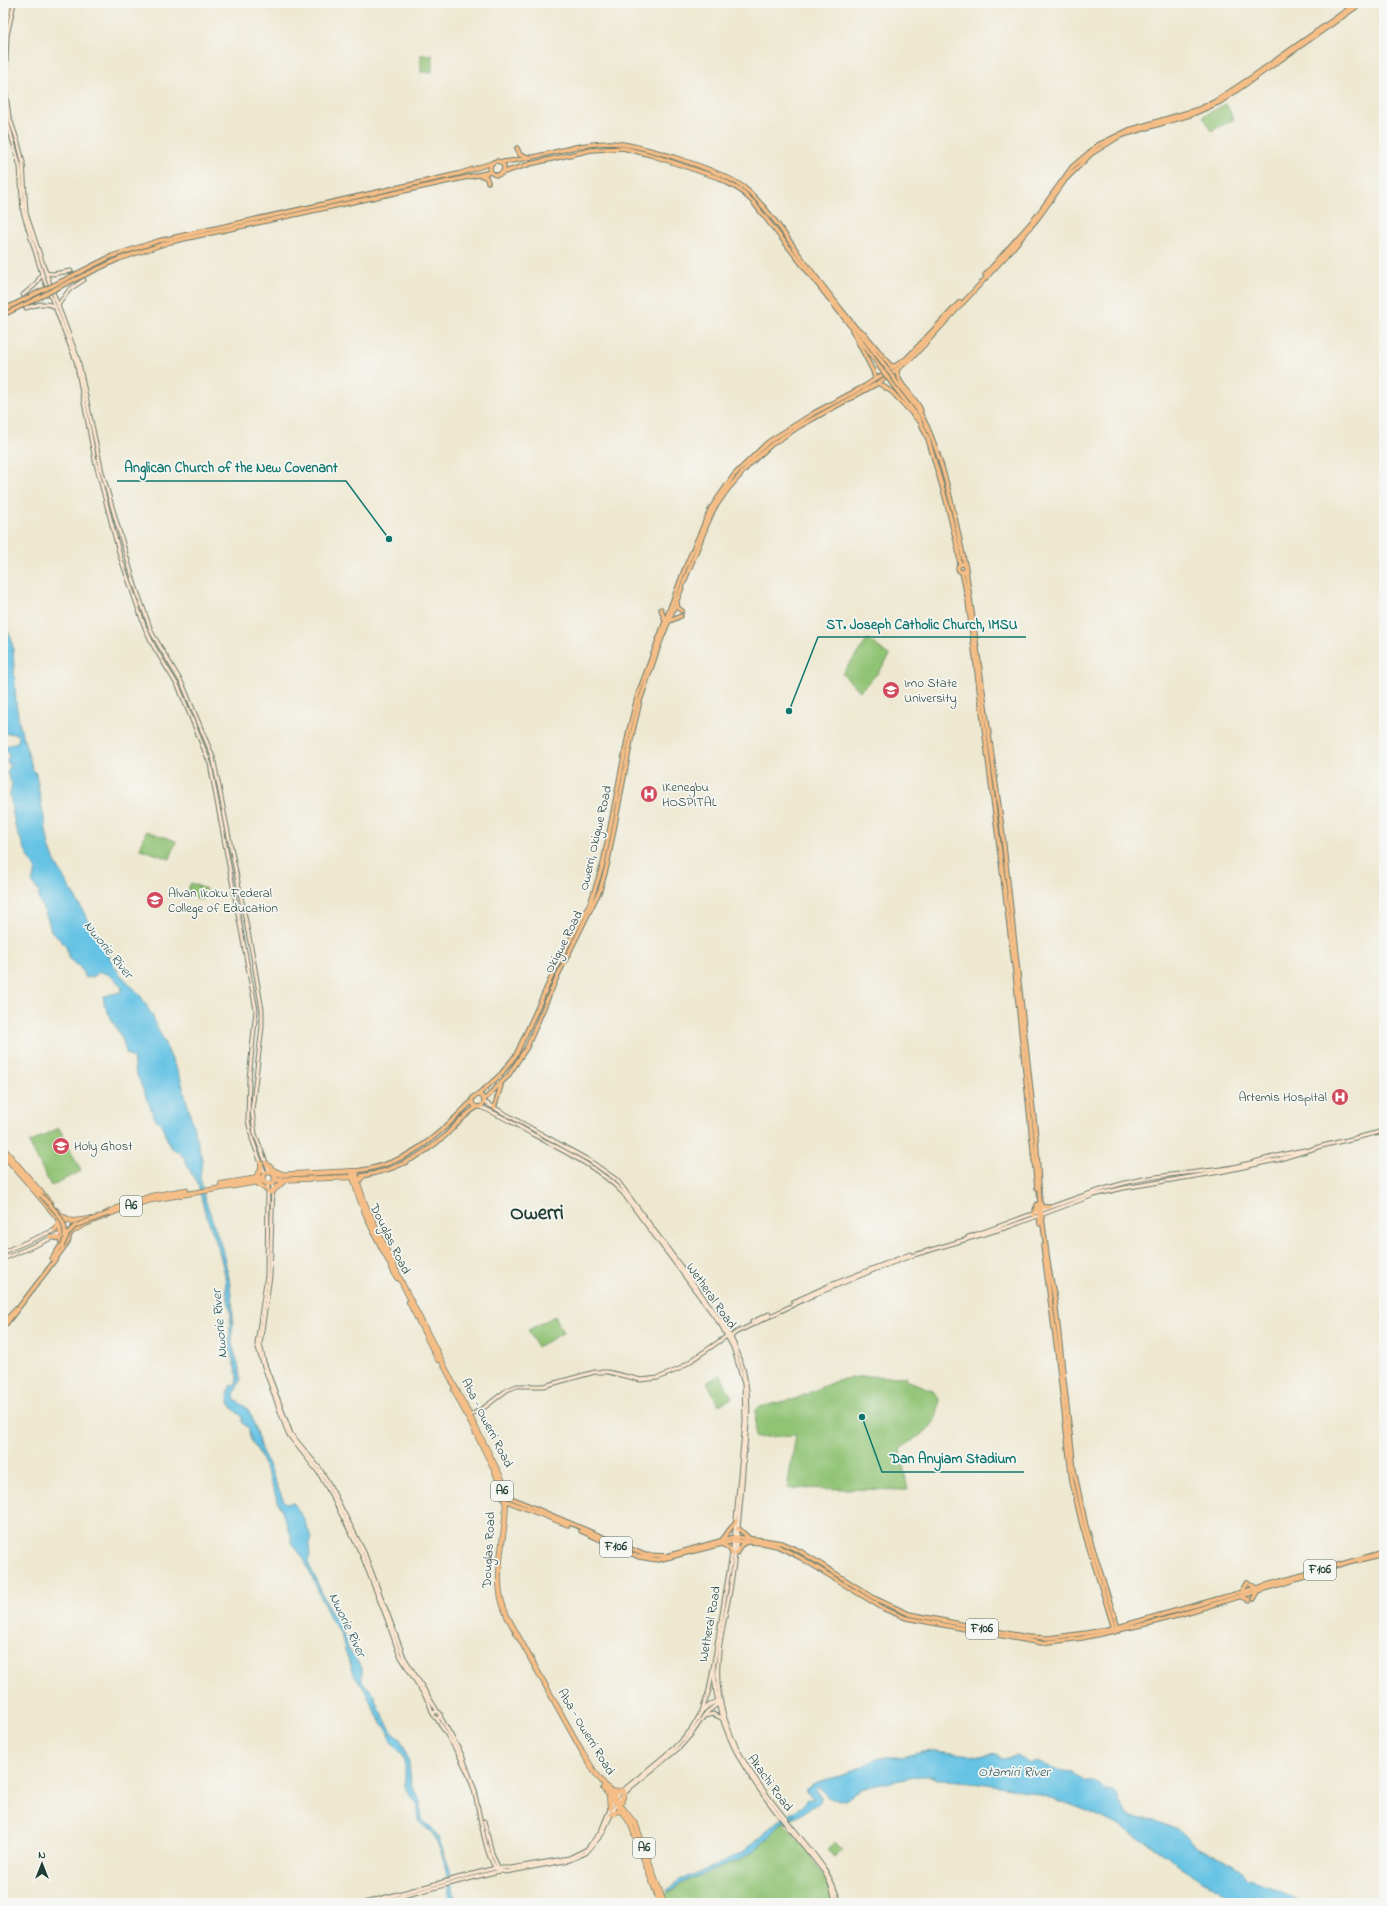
<svg xmlns="http://www.w3.org/2000/svg" width="1387" height="1906" font-family="'Indie Flower',sans-serif">
<style>
.green{fill:#91c374;stroke:#588054}
.water{fill:#66c3e4;stroke:#42808c}
.lines{fill:none;stroke-linecap:round;stroke-linejoin:round}
.secondary-casing{stroke:#67796b;stroke-width:5}
.primary-casing{stroke:#67796b;stroke-width:5.5}
.highway-casing{stroke:#67796b;stroke-width:6}
.secondary{stroke:#fbe5cf;stroke-width:3}
.primary{stroke:#f6be87;stroke-width:3.5}
.highway{stroke:#f6be87;stroke-width:4.5}
.primary-bridge-casing{stroke:#67796b;stroke-width:5.5;stroke-linecap:butt}
.primary-bridge{stroke:#f6be87;stroke-width:3.5}
.labels{text-anchor:middle;dominant-baseline:central;stroke-width:3.5;stroke-linejoin:round;paint-order:stroke}
.shield{fill:#f6f6f2;stroke:#60746d;stroke-width:1}
.shield-label{font-size:12px;font-weight:bold;fill:#1f3d34}
.poi-label{font-size:13px;fill:#1f3d34;stroke:#f6f6f2;text-anchor:start}
.street-label{font-size:13px;fill:#1f3d34;stroke:#f6f6f2}
.water-label{font-size:14px;font-style:italic;fill:#315e60;stroke:#f6f6f2}
.town-label{font-size:21px;font-weight:bold;fill:#1f3d34;stroke:#f6f6f2}
.leader{fill:none;stroke:#0f766e;stroke-width:1.5}
.callout-dot{fill:#0f766e;stroke:#f6f6f2;stroke-width:1.5}
.callout-label{font-size:14px;text-anchor:middle;font-weight:bold;fill:#0f766e;stroke:#f6f6f2;stroke-width:3.5;stroke-linejoin:round;paint-order:stroke}
</style>
<rect width="100%" height="100%" fill="#f6f6f2"/>
<filter id="ink" filterUnits="userSpaceOnUse"><feTurbulence type="fractalNoise" baseFrequency=".025" numOctaves="2"/><feDisplacementMap in="SourceGraphic" scale="8" xChannelSelector="R" yChannelSelector="G"/><feConvolveMatrix kernelMatrix="1 2 1 2 8 2 1 2 1" color-interpolation-filters="sRGB"/></filter>
<filter id="wash" filterUnits="userSpaceOnUse"><feTurbulence type="fractalNoise" baseFrequency=".012" numOctaves="4" result="noise"/><feDisplacementMap in="SourceGraphic" scale="16" xChannelSelector="R" yChannelSelector="G"/><feGaussianBlur stdDeviation="0.9" result="paint"/><feColorMatrix in="noise" values="0 0 0 0 0 0 0 0 0 0 0 0 0 0 0 0 0 1.4 0 .05"/><feComposite in="paint" operator="in"/></filter>
<g filter="url(#wash)">
<rect width="100%" height="100%" fill="#eee8d0"/>
<g class="green">
<rect x="421" y="55" width="11" height="17"/>
<polygon points="1226,104 1234,119 1211,131 1203,116"/>
<polygon points="868,639 890,656 877,674 860,691 842,674"/>
<polygon points="146,831 176,841 170,859 140,849"/>
<polygon points="191,883 206,889 202,900 186,893"/>
<polygon points="59,1128 81,1171 51,1186 29,1143"/>
<polygon points="555,1316 563,1333 537,1347 528,1330"/>
<polygon points="721,1375 732,1398 719,1405 707,1382"/>
<path d="M866,1376L907,1377L906,1380L932,1390L939,1398C939,1430 924,1431 900,1449L908,1490L787,1488L796,1435L755,1438L756,1410L759,1407L795,1399L838,1380Z"/>
<path d="M783,1821C802,1846 828,1871 832,1903H665L662,1896L688,1880L739,1860L762,1844Z"/>
<polygon points="835,1842 842,1850 834,1857 827,1849"/>
</g>
<g class="water">
<path d="M3,623L11,637L13,648L16,703L20,727L33,770L36,774L49,846L56,864L118,972L140,995L152,1015L181,1080L202,1159L200,1177L204,1196L222,1248L229,1278L233,1310L232,1344L239,1368L240,1380L234,1394L235,1400L247,1408L252,1417L261,1449L283,1499L286,1503L293,1502L304,1519L311,1537L309,1544L310,1555L308,1562L332,1615L341,1626L348,1648L362,1668V1682L373,1692L379,1709L392,1732L400,1739L404,1746L409,1763L411,1785L421,1803V1820L432,1828L438,1837L450,1870L454,1903H449L448,1900L449,1887L443,1857L433,1834L418,1821V1805L408,1793L405,1786V1762L403,1755L390,1740L389,1733L376,1714L366,1692L354,1674L345,1650L341,1634L330,1618L303,1557L291,1543V1535L260,1455C256,1447 248,1439 249,1429C247,1426 245,1426 243,1423C241,1420 243,1416 239,1414C229,1406 226,1400 230,1386L236,1384L237,1376L229,1346L231,1313L226,1291L225,1274L218,1247L205,1212L197,1181L192,1175L185,1159L179,1152L170,1147L161,1123L157,1121L154,1116L135,1070L133,1058L126,1053L123,1041L104,1004V996L121,992L122,988C116,979 109,973 99,972L93,977L86,978L80,967L69,959L66,946L51,931L48,920L39,899V892L32,882L36,870L27,854L15,826L10,795L12,784L7,773L10,766L7,761L9,755L6,749V746L17,742L19,739L17,734L3,733Z"/>
<path d="M936,1751L981,1756L996,1754L1003,1758L1017,1755L1030,1763L1036,1762L1063,1771L1072,1772L1085,1782H1096L1104,1790L1114,1791L1118,1796L1119,1801L1126,1814L1132,1818L1156,1820L1174,1827L1182,1832L1195,1846L1241,1869L1247,1878L1280,1890L1298,1901L1303,1903H1241C1231,1900 1226,1895 1218,1889C1212,1885 1205,1883 1199,1879C1177,1866 1158,1849 1136,1836C1081,1801 1003,1781 938,1780L932,1776H920L867,1787L845,1800L829,1798L820,1787L816,1789L821,1797L820,1802L788,1822L795,1814L780,1824L773,1833L755,1850L739,1860L688,1880L667,1892L666,1889L680,1880L724,1862L746,1850L774,1824L802,1806L808,1799L814,1798L805,1791L817,1782L844,1775L881,1757H901L923,1752Z"/>
</g>
</g>
<g filter="url(#ink)">
<g class="lines">
<g class="secondary-casing">
<g id="secondary">
<polyline points="14,3 7,36 5,87 9,116 18,142 23,162 26,213 46,273 78,359 102,472 135,585 152,633 183,685 213,757 253,957 262,1010 262,1027 252,1110 255,1134 270,1173"/>
<polyline points="3,61 6,24 10,3"/>
<polyline points="3,93 6,117 20,167 23,212 42,274 76,361 95,460 120,556 145,628 154,647 179,688 210,764 256,1010 249,1079 248,1120 252,1139 265,1174"/>
<polyline points="46,273 52,274 71,271"/>
<polyline points="23,295 35,285 42,274"/>
<polyline points="58,305 70,289 84,280"/>
<path d="M26,308C36,305 46,301 55,307"/>
<path d="M484,1102L590,1161L617,1180L724,1325C735,1343 743,1362 746,1383C750,1407 746,1433 744,1457C741,1502 737,1546 730,1591C724,1624 714,1659 719,1692C727,1750 765,1793 800,1837C817,1858 833,1876 839,1903"/>
<polyline points="273,1183 270,1276 260,1344 264,1362 291,1434 320,1469 328,1482 364,1552 404,1657 438,1712"/>
<polyline points="268,1184 267,1275 257,1344 262,1361 288,1434 319,1473 333,1498 361,1553 387,1619 399,1654 428,1701 433,1714"/>
<path d="M968,1237C1017,1221 1064,1200 1114,1186C1150,1175 1186,1174 1222,1169C1250,1165 1277,1154 1305,1150"/>
<polyline points="3,1252 55,1230"/>
<polyline points="3,1259 61,1234"/>
<polyline points="793,1302 828,1286 910,1254"/>
<polyline points="752,1322 769,1314"/>
<polyline points="731,1337 735,1333 816,1294 881,1267 914,1255 1011,1226 1094,1195 1124,1188 1220,1172 1277,1160 1322,1146 1384,1131"/>
<polyline points="468,1417 485,1407 507,1390 517,1386 544,1386 595,1372 608,1372 641,1380 658,1378 679,1369 727,1336"/>
<path d="M714,1667C714,1751 777,1810 825,1873L830,1883L836,1903"/>
<polyline points="703,1710 711,1704 718,1701"/>
<circle cx="437" cy="1715" r="3.5"/>
<polyline points="440,1716 462,1755 476,1793"/>
<polyline points="704,1716 713,1714 721,1718"/>
<path d="M437,1719C451,1741 466,1764 474,1790C479,1809 485,1854 495,1867C498,1871 502,1871 506,1872L570,1860L586,1853L602,1834L618,1800L631,1787L680,1747L693,1732L706,1713L720,1702"/>
<polyline points="484,1821 492,1853 499,1869"/>
<path d="M364,1903L495,1868H511L569,1858L587,1849L601,1831L615,1797L674,1748L691,1730L702,1711L709,1690L714,1663L734,1541L745,1421L744,1384L733,1347L721,1325L623,1193C598,1167 565,1152 534,1135C516,1125 499,1114 480,1107"/>
<polyline points="376,1903 499,1871"/>
</g>
</g>
<g class="primary-casing">
<g id="primary">
<polyline points="517,148 520,155 529,157"/>
<circle cx="497" cy="168" r="7"/>
<path d="M501,162C538,160 573,143 611,143C639,144 726,171 747,190C764,204 785,234 798,253C825,290 855,326 883,363"/>
<polyline points="501,173 530,164 591,150 623,148 651,155 719,178 740,190 753,202 845,319 879,366"/>
<polyline points="478,175 486,177 488,182"/>
<polyline points="985,275 1036,217 1072,167 1098,145 1129,130 1199,109 1214,102 1252,77 1357,3"/>
<polyline points="60,282 112,256 158,241 458,174 492,163"/>
<polyline points="61,286 119,259 170,242 491,172"/>
<polyline points="3,310 39,292"/>
<polyline points="3,315 40,297"/>
<polyline points="856,328 864,333 890,365 894,366"/>
<polyline points="852,330 873,371 875,379"/>
<path d="M897,370C896,384 917,397 921,411"/>
<polyline points="878,383 892,392 918,420"/>
<path d="M897,383C906,395 917,406 924,420C944,460 956,521 965,565"/>
<polyline points="893,385 918,417 928,439 946,500 958,549 960,565"/>
<circle cx="962" cy="568" r="4"/>
<polyline points="966,570 1002,828 1036,1137 1040,1203 1049,1269 1055,1300 1074,1470 1086,1526 1119,1631"/>
<polyline points="962,572 968,601 1015,972 1037,1188"/>
<polyline points="677,603 678,608 682,611"/>
<polyline points="661,609 664,618"/>
<polyline points="670,621 681,616"/>
<circle cx="478" cy="1101" r="6"/>
<polyline points="478,1095 501,1074 516,1055 558,963 591,901 603,864 629,730 638,694 685,568 711,508 734,475 768,442 814,413 865,386 907,358 960,302"/>
<polyline points="484,1100 508,1076 527,1047 557,977 600,890 607,866 632,735 640,701 658,648 706,527 714,509 728,489 750,464 771,445 800,426 880,382 912,358 1007,255 1038,218 1066,179 1091,154 1120,136 1193,114 1220,102 1362,3"/>
<polyline points="494,1108 501,1086"/>
<path d="M356,1171C406,1165 437,1137 471,1102"/>
<path d="M362,1176C394,1171 421,1157 445,1136C455,1126 465,1114 477,1107"/>
<polyline points="1040,1203 1043,1207 1049,1207"/>
<polyline points="1038,1204 1040,1224"/>
<polyline points="1033,1215 1037,1205"/>
<polyline points="51,1237 60,1239 61,1242"/>
<polyline points="1043,1246 1058,1358 1072,1482 1082,1525 1115,1632"/>
<polyline points="52,1259 61,1245 63,1235"/>
<polyline points="3,1323 16,1309"/>
<polyline points="3,1328 49,1268 68,1242 70,1234"/>
<polyline points="504,1495 645,1555 667,1556 734,1537 763,1540 781,1543 800,1551 874,1598 909,1614 1027,1637 1049,1638 1087,1633 1118,1627 1384,1552"/>
<polyline points="504,1500 568,1525"/>
<polyline points="738,1528 748,1537"/>
<polyline points="581,1531 639,1557 658,1560 734,1541 763,1543 777,1546 801,1558 884,1609 906,1618 1041,1643 1082,1638 1155,1622 1315,1574"/>
<polyline points="722,1540 736,1521"/>
<polyline points="722,1544 730,1549 732,1554"/>
<polyline points="736,1554 741,1545 747,1542"/>
<polyline points="1359,1561 1384,1555"/>
<polyline points="1241,1592 1247,1582 1256,1588"/>
<polyline points="1241,1597 1250,1600"/>
<polyline points="1254,1599 1258,1592"/>
</g>
</g>
<g class="highway-casing">
<g id="highway">
<polyline points="3,1148 50,1203"/>
<polyline points="3,1154 56,1216 61,1225"/>
<polyline points="266,1163 273,1170 282,1174"/>
<path d="M352,1171C359,1209 380,1243 397,1278"/>
<circle cx="269" cy="1178" r="6"/>
<path d="M274,1175L356,1171L357,1180L365,1204L403,1285L502,1479C512,1513 498,1546 499,1580C499,1593 502,1605 507,1616L583,1753L594,1771L636,1825L664,1903"/>
<polyline points="255,1178 261,1170 261,1163"/>
<polyline points="275,1180 355,1177"/>
<polyline points="358,1182 363,1176"/>
<polyline points="257,1183 270,1192"/>
<polyline points="221,1184 264,1177"/>
<polyline points="272,1192 285,1180"/>
<polyline points="131,1203 151,1196 186,1190"/>
<polyline points="56,1210 62,1216 74,1222 73,1231 66,1236 61,1234 60,1227 67,1220"/>
<polyline points="105,1214 124,1205"/>
<polyline points="73,1221 91,1219"/>
<polyline points="55,1230 60,1223"/>
<polyline points="73,1231 83,1225 129,1206 151,1200 264,1181"/>
<polyline points="409,1302 438,1360"/>
<polyline points="454,1390 494,1469 502,1491"/>
<polyline points="603,1788 622,1810 631,1825 660,1903"/>
<polyline points="610,1791 617,1792 623,1790"/>
<polyline points="609,1796 610,1808"/>
<polyline points="621,1804 624,1793"/>
<polyline points="612,1814 617,1811 623,1812"/>
</g>
</g>
<use href="#secondary" class="secondary"/>
<use href="#primary" class="primary"/>
<use href="#highway" class="highway"/>
<g class="primary-bridge-casing">
<g id="primary-bridge">
<polyline points="39,292 60,282"/>
<polyline points="40,297 61,286"/>
<polyline points="883,363 897,383"/>
<polyline points="879,366 893,385"/>
<path d="M41,1195C52,1208 67,1219 65,1236"/>
<polyline points="62,1246 68,1233 75,1226 110,1213"/>
</g>
</g>
<use href="#primary-bridge" class="primary-bridge"/>
</g>
</g>
<defs>
<g id="university-disc" transform="scale(0.9)"><circle r="9.5" fill="#d1495b" stroke="#f6f6f2"/><path d="M0-5L7-2L0 1L-7-2ZM-4 1L0 2.5L4 1V4Q0 6-4 4Z" fill="#fff"/></g>
<g id="hospital-disc" transform="scale(0.9)"><circle r="9.5" fill="#d1495b" stroke="#f6f6f2"/><path d="M-5-5h3v3.5h4V-5h3V5h-3V1.5h-4V5h-3Z" fill="#fff"/></g>
</defs>
<g fill-rule="evenodd">
<use href="#university-disc" x="891" y="690"/>
<use href="#hospital-disc" x="649" y="794"/>
<use href="#university-disc" x="155" y="900"/>
<use href="#hospital-disc" x="1340" y="1097"/>
<use href="#university-disc" x="61" y="1146"/>
</g>
<g class="labels">
<g class="shield">
<rect x="120" y="1196" width="22" height="20" rx="3"/>
<rect x="491" y="1481" width="22" height="20" rx="3"/>
<rect x="600" y="1537" width="32" height="20" rx="3"/>
<rect x="1304" y="1560" width="32" height="20" rx="3"/>
<rect x="966" y="1619" width="32" height="20" rx="3"/>
<rect x="633" y="1838" width="22" height="20" rx="3"/>
</g>
<g class="shield-label">
<text x="131" y="1206">A6</text>
<text x="502" y="1491">A6</text>
<text x="616" y="1547">F106</text>
<text x="1320" y="1570">F106</text>
<text x="982" y="1629">F106</text>
<text x="644" y="1848">A6</text>
</g>
<g class="poi-label">
<text x="904" y="683">Imo State<tspan x="904" dy="15">University</tspan></text>
<text x="662" y="787">IKenegbu<tspan x="662" dy="15">HOSPITAL</tspan></text>
<text x="168" y="893">Alvan Ikoku Federal<tspan x="168" dy="15">College of Education</tspan></text>
<text x="1327" y="1097" text-anchor="end">Artemis Hospital</text>
<text x="74" y="1146">Holy Ghost</text>
</g>
<g class="street-label">
<text transform="translate(596 838) rotate(-77)">Owerri, Okigwe Road</text>
<text transform="translate(564 942) rotate(-63)">Okigwe Road</text>
<text transform="translate(390 1239) rotate(64)">Douglas Road</text>
<text transform="translate(711 1296) rotate(55)">Wetheral Road</text>
<text transform="translate(487 1423) rotate(63)">Aba - Owerri Road</text>
<text transform="translate(489 1550) rotate(-87)">Douglas Road</text>
<text transform="translate(710 1624) rotate(-80)">Wetheral Road</text>
<text transform="translate(586 1732) rotate(59)">Aba - Owerri Road</text>
<text transform="translate(770 1783) rotate(54)">Akachi Road</text>
</g>
<g class="water-label">
<text transform="translate(108 950) rotate(51)">Nworie River</text>
<text transform="translate(220 1324) rotate(-95)">Nworie River</text>
<text transform="translate(347 1625) rotate(65)">Nworie River</text>
<text x="1014" y="1772">Otamiri River</text>
</g>
<g class="town-label">
<text x="537" y="1214">Owerri</text>
</g>
</g>
<path class="leader" d="M389 539L346 481H117M789 711L818 637H1026M862 1417L882 1472H1024"/>
<g class="callout-dot">
<circle cx="389" cy="539" r="4"/>
<circle cx="789" cy="711" r="4"/>
<circle cx="862" cy="1417" r="4"/>
</g>
<g class="callout-label">
<text x="231" y="472">Anglican Church of the New Covenant</text>
<text x="922" y="629">ST. Joseph Catholic Church, IMSU</text>
<text x="953" y="1463">Dan Anyiam Stadium</text>
</g>
<rect width="1387" height="1906" fill="none" stroke="#f6f6f2" stroke-width="16"/>
<g transform="translate(42 1864)" stroke="#f6f6f2" stroke-width="3" paint-order="stroke">
<path d="M0-3L7 15L0 10L-7 15Z" fill="#1f3d34"/>
<text y="-6" font-size="11" font-weight="bold" text-anchor="middle" fill="#1f3d34">N</text>
</g>
</svg>
